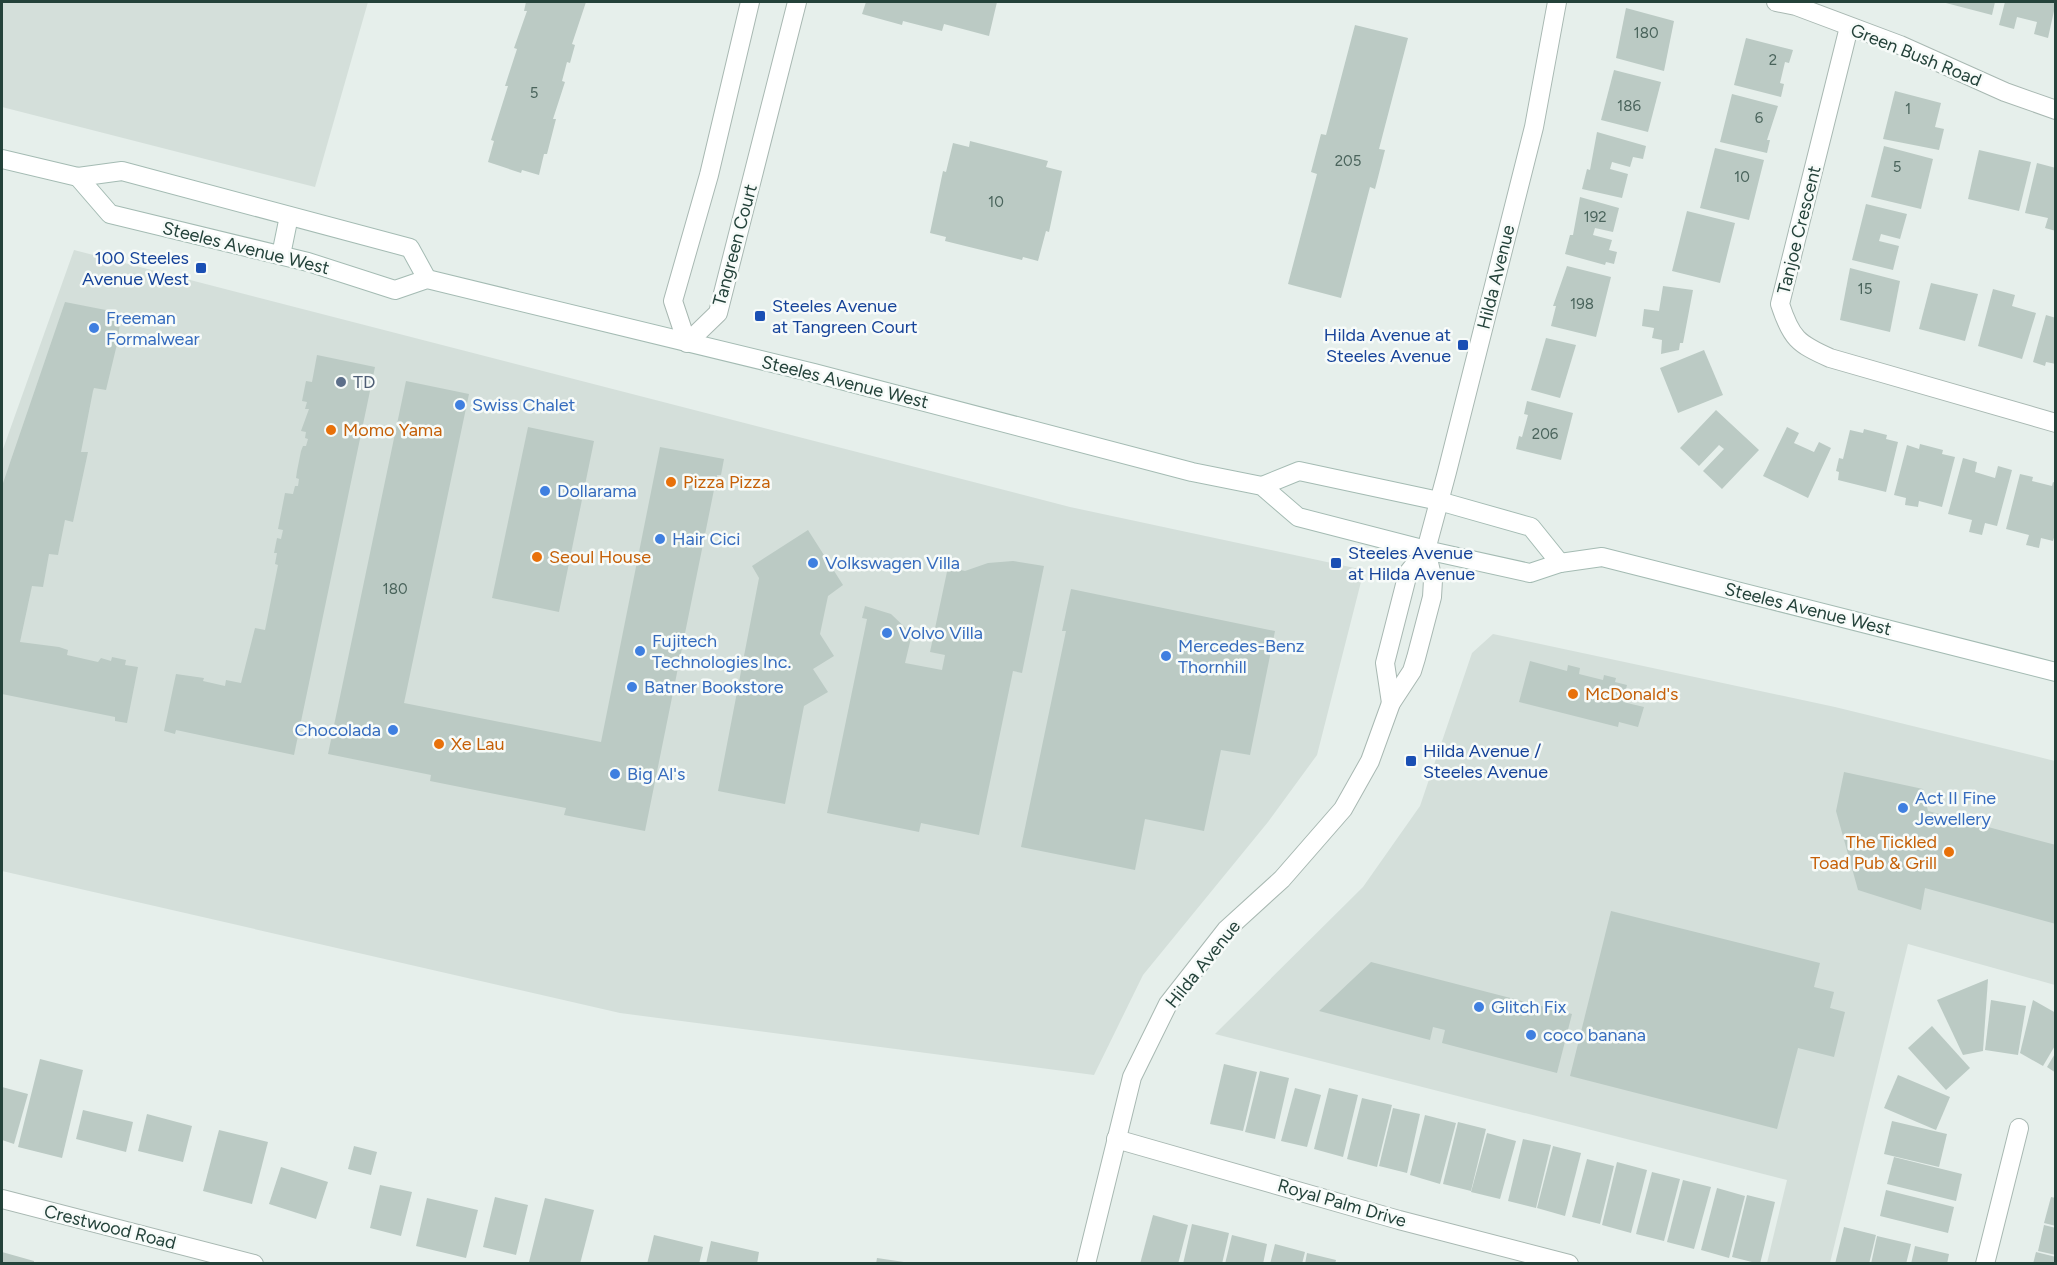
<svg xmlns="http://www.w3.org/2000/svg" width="2057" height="1265" font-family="Figtree,sans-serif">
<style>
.built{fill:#d4dfda}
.building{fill:#bbcac4}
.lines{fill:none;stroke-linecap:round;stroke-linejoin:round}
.minor-casing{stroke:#a8b8b2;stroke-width:20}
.tertiary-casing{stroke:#a8b8b2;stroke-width:20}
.secondary-casing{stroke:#a4bbb3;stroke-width:20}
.minor{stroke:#fff;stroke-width:18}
.tertiary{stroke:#fff;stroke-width:18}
.secondary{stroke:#fff;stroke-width:18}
.transit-dot{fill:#1a4fb4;stroke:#f7fbf9;stroke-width:2}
.shop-dot{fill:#3f7fe0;stroke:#f7fbf9;stroke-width:2}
.service-dot{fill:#5c6f8a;stroke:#f7fbf9;stroke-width:2}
.food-dot{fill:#e8710a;stroke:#f7fbf9;stroke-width:2}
.labels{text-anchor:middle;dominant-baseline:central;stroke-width:5;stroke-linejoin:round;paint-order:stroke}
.number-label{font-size:15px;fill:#4a645c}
.street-label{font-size:18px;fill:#24423a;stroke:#f7fbf9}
.transit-label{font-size:18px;fill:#164399;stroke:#f7fbf9;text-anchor:start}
.shop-label{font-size:18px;fill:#366cbe;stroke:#f7fbf9;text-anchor:start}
.service-label{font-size:18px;fill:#4e5e75;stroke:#f7fbf9;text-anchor:start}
.food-label{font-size:18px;fill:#c56008;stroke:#f7fbf9;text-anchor:start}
</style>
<rect width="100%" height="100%" fill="#e6efeb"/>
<g class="built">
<polygon points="2,2 368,2 315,187 2,107"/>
<polygon points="74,250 1070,507 1364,570 1317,755 1268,822 1143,975 1094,1075 620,1013 2,871 2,452"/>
<polygon points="1493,634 1835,707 2055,761 2055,985 1908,944 1830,1263 1767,1263 1787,1180 1215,1034 1363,887 1420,806 1472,653"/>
</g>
<g class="building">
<polygon points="526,2 586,2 572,44 575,45 570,63 567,62 562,81 565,82 553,119 556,119 547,154 544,154 539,175 522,170 521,173 488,162 494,141 491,140 508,86 505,86 517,49 514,48 527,11 524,11"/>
<polygon points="866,2 997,2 989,36 944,24 942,31 903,21 902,25 862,14"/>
<polygon points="1942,2 1995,2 1992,15"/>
<polygon points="2005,2 2056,2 2048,38 2034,34 2037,22 2017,17 2014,29 1999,25"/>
<polygon points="1626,8 1674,21 1664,71 1616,58"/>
<polygon points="1355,25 1408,38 1379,149 1385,150 1375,189 1370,187 1341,298 1288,284 1317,174 1311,172 1321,134 1326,135"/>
<polygon points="1746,38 1793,50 1789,63 1785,62 1780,83 1784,84 1781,97 1734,85"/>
<polygon points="1614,70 1661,82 1648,132 1601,120"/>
<polygon points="1895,91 1941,103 1935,127 1944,129 1939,150 1883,139"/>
<polygon points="1732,94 1778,106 1767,140 1770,140 1767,153 1720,142"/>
<polygon points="1597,132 1646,146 1643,159 1633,157 1630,167 1612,162 1610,169 1628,174 1622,198 1582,189 1587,169 1590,170"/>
<polygon points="970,141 1048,161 1046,167 1062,171 1049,232 1046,231 1038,261 1023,257 1022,260 945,241 946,237 930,233 943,171 946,172 953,143 969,147"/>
<polygon points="1884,146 1933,159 1921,209 1871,197"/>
<polygon points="1715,148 1764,160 1749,220 1700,208"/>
<polygon points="1979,150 2031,162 2019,211 1968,199"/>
<polygon points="2037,163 2056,168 2056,231 2045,228 2048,218 2025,213"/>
<polygon points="1580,197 1619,208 1613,232 1595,228 1593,235 1612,240 1609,250 1617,252 1614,264 1606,262 1605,265 1565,254 1570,235 1573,235"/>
<polygon points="1866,204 1907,214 1900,239 1881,234 1879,241 1899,246 1893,270 1852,260"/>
<polygon points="1687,211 1735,223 1720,283 1672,271"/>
<polygon points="1567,266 1611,277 1596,337 1551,326 1556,306 1553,306"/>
<polygon points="1850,268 1900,281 1890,332 1840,320"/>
<polygon points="1931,283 1978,294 1965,341 1919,329"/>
<polygon points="1663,286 1693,290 1683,343 1680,343 1679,350 1661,354 1662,340 1652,338 1654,328 1642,326 1644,309 1659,311"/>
<polygon points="1993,289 2015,295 2012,306 2036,313 2022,359 1978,346"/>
<polygon points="65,302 121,313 118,340 106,390 94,388 93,391 81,452 88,452 73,522 65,520 58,555 49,554 43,587 32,586 20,642 59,647 68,650 67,655 98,662 101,658 111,661 112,657 126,660 125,665 138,667 127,723 115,721 115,717 2,694 2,486"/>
<polygon points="2046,315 2056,318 2056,364 2046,362 2045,366 2033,362"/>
<polygon points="1546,338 1576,345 1560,398 1531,390"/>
<polygon points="1704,350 1723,395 1678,413 1660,368"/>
<polygon points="317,355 375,367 294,755 176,730 175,734 164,731 176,674 204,678 203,681 225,686 226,680 241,683 255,628 265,630 278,565 275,564 277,553 274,553 277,538 281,539 283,530 278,529 285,493 293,494 295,486 298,486 299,479 296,478 297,471 301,451 303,446 306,446 308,439 305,438 306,432 301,431 309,409 305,409 307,402 302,401 306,381 312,382"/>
<polygon points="406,381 469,394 404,703 601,742 660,447 724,459 721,475 717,475 645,831 564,815 566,808 430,781 431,775 328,754"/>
<polygon points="1527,401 1573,413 1561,460 1516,449 1519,436 1522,437 1528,415 1524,414"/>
<polygon points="1716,410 1759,450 1722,489 1703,471 1724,449 1719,445 1699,466 1680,448"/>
<polygon points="528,427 594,441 559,612 492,598"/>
<polygon points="1787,427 1799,433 1794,443 1814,452 1819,442 1831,448 1808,498 1763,476"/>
<polygon points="1864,429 1887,435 1886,439 1898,442 1886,492 1838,480 1839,472 1836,471 1839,458 1843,459 1850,430 1863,433"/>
<polygon points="1920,444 1943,450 1942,454 1955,457 1942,507 1919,501 1918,507 1905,505 1906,498 1894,495 1907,445 1919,449"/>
<polygon points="1963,458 1977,462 1975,472 1995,478 1998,466 2012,470 1997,526 1985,523 1982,535 1969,532 1972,520 1948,514"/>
<polygon points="2020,474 2033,477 2032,481 2052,486 2053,482 2056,483 2056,531 2053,541 2041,538 2039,548 2026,545 2029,535 2006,529"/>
<polygon points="808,530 843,585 828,596 820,634 834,656 813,669 828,692 804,706 785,804 718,791 759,578 752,566"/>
<polygon points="1013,561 1044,566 1022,673 1013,671 979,835 921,823 919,832 827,813 867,619 862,618 865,606 891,614 912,634 905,663 942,670 945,655 930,652 948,567 965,571 988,563"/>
<polygon points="1071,589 1275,631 1250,755 1221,750 1204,831 1145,819 1135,870 1021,847 1066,631 1062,631"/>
<polygon points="1530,661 1567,671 1568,665 1580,668 1579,674 1603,680 1604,675 1616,678 1615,682 1627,685 1623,702 1644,707 1638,727 1619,722 1618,727 1519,702"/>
<polygon points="1844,772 1923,789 1928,811 2056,845 2056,924 1925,888 1921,910 1858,890 1836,811"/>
<polygon points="1611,911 1820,963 1814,987 1834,992 1830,1008 1845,1012 1834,1057 1798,1048 1777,1129 1570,1076"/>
<polygon points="1371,962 1572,1014 1557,1073 1442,1043 1445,1030 1433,1027 1430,1040 1319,1011"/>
<polygon points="1988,979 1983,1051 1963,1055 1937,1000"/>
<polygon points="1991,1000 2026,1006 2018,1055 1985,1050"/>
<polygon points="2033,1000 2056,1013 2056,1044 2043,1066 2020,1053"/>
<polygon points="1932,1026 1970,1068 1946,1090 1908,1048"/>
<polygon points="2056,1052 2056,1073 2047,1067"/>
<polygon points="40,1059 83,1070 62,1158 18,1147"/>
<polygon points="1224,1064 1257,1072 1243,1131 1210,1124"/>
<polygon points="1260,1071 1289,1078 1275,1139 1245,1132"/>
<polygon points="1898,1075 1950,1097 1936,1130 1884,1108"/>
<polygon points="2,1087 28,1094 14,1144 2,1140"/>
<polygon points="1295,1088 1321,1095 1307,1147 1281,1141"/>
<polygon points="1329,1088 1358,1095 1343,1157 1314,1149"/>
<polygon points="1362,1098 1392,1105 1377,1167 1347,1159"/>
<polygon points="1393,1108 1420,1114 1407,1173 1379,1166"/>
<polygon points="83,1110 133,1122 126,1152 76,1139"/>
<polygon points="147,1114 192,1126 183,1162 138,1151"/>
<polygon points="1425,1115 1456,1123 1440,1184 1410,1175"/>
<polygon points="1892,1121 1947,1134 1939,1167 1884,1154"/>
<polygon points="1458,1122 1486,1129 1471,1191 1443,1184"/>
<polygon points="219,1130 268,1142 252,1204 203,1191"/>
<polygon points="1487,1133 1516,1141 1500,1199 1471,1192"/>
<polygon points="1523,1139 1551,1145 1536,1208 1508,1201"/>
<polygon points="354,1146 377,1152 371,1175 348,1169"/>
<polygon points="1553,1146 1581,1153 1565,1216 1537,1208"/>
<polygon points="1894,1157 1962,1174 1956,1201 1887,1184"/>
<polygon points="1587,1159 1614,1166 1600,1224 1572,1217"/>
<polygon points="1617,1162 1647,1170 1631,1233 1602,1225"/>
<polygon points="281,1167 328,1182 316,1219 269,1204"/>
<polygon points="1652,1172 1680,1179 1664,1241 1636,1234"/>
<polygon points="1683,1180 1711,1187 1694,1249 1667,1242"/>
<polygon points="380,1185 412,1192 401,1236 370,1228"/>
<polygon points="1717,1188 1745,1196 1729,1258 1701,1250"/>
<polygon points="1886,1190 1954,1207 1948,1233 1880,1216"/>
<polygon points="1747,1195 1775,1202 1760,1264 1732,1257"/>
<polygon points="495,1197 528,1205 516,1255 483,1247"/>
<polygon points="2051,1197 2056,1198 2056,1226 2044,1223"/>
<polygon points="427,1198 478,1210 466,1258 416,1246"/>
<polygon points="545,1198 594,1210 580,1264 529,1262"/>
<polygon points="1153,1215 1188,1225 1178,1264 1140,1264"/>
<polygon points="1192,1224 1229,1233 1222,1264 1183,1264"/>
<polygon points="2044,1225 2056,1228 2056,1255 2038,1251"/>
<polygon points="1844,1227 1876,1235 1869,1264 1835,1264"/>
<polygon points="654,1235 703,1247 699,1264 647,1264"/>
<polygon points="1232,1235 1267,1244 1263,1264 1225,1264"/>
<polygon points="1877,1236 1911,1244 1906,1264 1871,1264"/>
<polygon points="711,1241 759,1252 757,1264 706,1264"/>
<polygon points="1275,1244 1305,1252 1302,1264 1270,1264"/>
<polygon points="1915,1246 1949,1254 1947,1264 1911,1264"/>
<polygon points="2,1252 34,1261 34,1264 2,1264"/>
<polygon points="2036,1252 2056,1257 2056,1264 2033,1264"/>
<polygon points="1307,1253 1336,1260 1335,1264 1305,1264"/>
<polygon points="877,1258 904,1262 904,1264 876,1264"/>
</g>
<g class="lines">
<g class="minor-casing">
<g id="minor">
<polyline points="750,2 709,175 673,301 687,343 718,313 797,2"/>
<polyline points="1776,2 1796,6 1900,45 2005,92 2056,110"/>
<path d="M1849,27L1780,304C1791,338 1798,344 1830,358L2056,423"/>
<polyline points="1116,1139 1399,1220 1569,1264"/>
<polyline points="2,1199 254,1264"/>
<polyline points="1985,1264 2019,1128"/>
</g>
</g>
<g class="tertiary-casing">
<g id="tertiary">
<polyline points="1391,703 1385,663 1408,573 1426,550 1447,472 1534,127 1557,2"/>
<polyline points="1086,1264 1132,1077 1168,1004 1226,930 1282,879 1343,809 1370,761 1391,703 1412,671 1416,658 1432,597 1433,580 1426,550"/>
</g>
</g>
<g class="secondary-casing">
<g id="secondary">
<polyline points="2,159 78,177 122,171 410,248 427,279"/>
<polyline points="78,177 110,214 308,262 395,290 427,279 814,373 1192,472 1262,486 1298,517 1426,550 1530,573 1560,563 1602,557 2056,672"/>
<polyline points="281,255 289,216"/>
<polyline points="1262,486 1299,471 1439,501 1531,527 1560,563"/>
</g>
</g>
<use href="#minor" class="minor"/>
<use href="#tertiary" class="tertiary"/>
<use href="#secondary" class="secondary"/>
</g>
<g class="transit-dot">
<rect x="195" y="262" width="12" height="12" rx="3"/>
<rect x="754" y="310" width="12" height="12" rx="3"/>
<rect x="1457" y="339" width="12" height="12" rx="3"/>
<rect x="1330" y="557" width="12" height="12" rx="3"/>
<rect x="1405" y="755" width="12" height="12" rx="3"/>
</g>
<g class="shop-dot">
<circle cx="94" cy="328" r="6"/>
<circle cx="460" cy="405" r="6"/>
<circle cx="545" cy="491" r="6"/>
<circle cx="660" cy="539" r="6"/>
<circle cx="813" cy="563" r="6"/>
<circle cx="887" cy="633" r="6"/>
<circle cx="640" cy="651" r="6"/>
<circle cx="1166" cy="656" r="6"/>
<circle cx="632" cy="687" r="6"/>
<circle cx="393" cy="730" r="6"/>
<circle cx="615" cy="774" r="6"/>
<circle cx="1903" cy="808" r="6"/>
<circle cx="1479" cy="1007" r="6"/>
<circle cx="1531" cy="1035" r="6"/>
</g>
<circle class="service-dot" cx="341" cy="382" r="6"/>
<g class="food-dot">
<circle cx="331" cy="430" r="6"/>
<circle cx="671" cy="482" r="6"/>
<circle cx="537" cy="557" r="6"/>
<circle cx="1573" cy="694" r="6"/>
<circle cx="439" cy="744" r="6"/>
<circle cx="1949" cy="852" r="6"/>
</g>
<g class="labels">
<g class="number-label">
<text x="1646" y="33">180</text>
<text x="1773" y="60">2</text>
<text x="534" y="93">5</text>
<text x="1629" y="106">186</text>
<text x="1908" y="109">1</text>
<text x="1759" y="118">6</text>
<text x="1348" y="161">205</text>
<text x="1897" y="167">5</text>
<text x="1742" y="177">10</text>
<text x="996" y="202">10</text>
<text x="1595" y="217">192</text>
<text x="1865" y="289">15</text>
<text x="1582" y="304">198</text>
<text x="1545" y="434">206</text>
<text x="395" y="589">180</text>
</g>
<g class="street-label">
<text transform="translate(1916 55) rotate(22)">Green Bush Road</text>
<text transform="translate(1799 230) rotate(-76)">Tanjoe Crescent</text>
<text transform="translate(735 245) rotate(-75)">Tangreen Court</text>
<text transform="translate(246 248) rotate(14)">Steeles Avenue West</text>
<text transform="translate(1496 277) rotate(-76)">Hilda Avenue</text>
<text transform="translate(845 382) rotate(14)">Steeles Avenue West</text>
<text transform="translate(1808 609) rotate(14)">Steeles Avenue West</text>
<text transform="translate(1203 964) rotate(-51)">Hilda Avenue</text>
<text transform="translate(1342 1203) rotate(16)">Royal Palm Drive</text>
<text transform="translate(110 1227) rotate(14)">Crestwood Road</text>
</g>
<g class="transit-label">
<text x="189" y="258" text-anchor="end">100 Steeles<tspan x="189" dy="21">Avenue West</tspan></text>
<text x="772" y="306">Steeles Avenue<tspan x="772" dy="21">at Tangreen Court</tspan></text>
<text x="1451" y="335" text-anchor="end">Hilda Avenue at<tspan x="1451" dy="21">Steeles Avenue</tspan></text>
<text x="1348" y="553">Steeles Avenue<tspan x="1348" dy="21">at Hilda Avenue</tspan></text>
<text x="1423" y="751">Hilda Avenue /<tspan x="1423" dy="21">Steeles Avenue</tspan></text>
</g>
<g class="shop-label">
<text x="106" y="318">Freeman<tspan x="106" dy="21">Formalwear</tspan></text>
<text x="472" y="405">Swiss Chalet</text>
<text x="557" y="491">Dollarama</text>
<text x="672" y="539">Hair Cici</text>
<text x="825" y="563">Volkswagen Villa</text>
<text x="899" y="633">Volvo Villa</text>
<text x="652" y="641">Fujitech<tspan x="652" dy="21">Technologies Inc.</tspan></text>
<text x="1178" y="646">Mercedes-Benz<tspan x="1178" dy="21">Thornhill</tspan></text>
<text x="644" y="687">Batner Bookstore</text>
<text x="381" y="730" text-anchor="end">Chocolada</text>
<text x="627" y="774">Big Al's</text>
<text x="1915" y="798">Act II Fine<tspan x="1915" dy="21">Jewellery</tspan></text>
<text x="1491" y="1007">Glitch Fix</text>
<text x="1543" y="1035">coco banana</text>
</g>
<g class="service-label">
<text x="353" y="382">TD</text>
</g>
<g class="food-label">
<text x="343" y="430">Momo Yama</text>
<text x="683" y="482">Pizza Pizza</text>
<text x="549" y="557">Seoul House</text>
<text x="1585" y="694">McDonald's</text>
<text x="451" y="744">Xe Lau</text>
<text x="1937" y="842" text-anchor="end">The Tickled<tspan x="1937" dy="21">Toad Pub &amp; Grill</tspan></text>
</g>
</g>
<rect width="2057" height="1265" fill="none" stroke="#24423a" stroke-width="6"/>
</svg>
